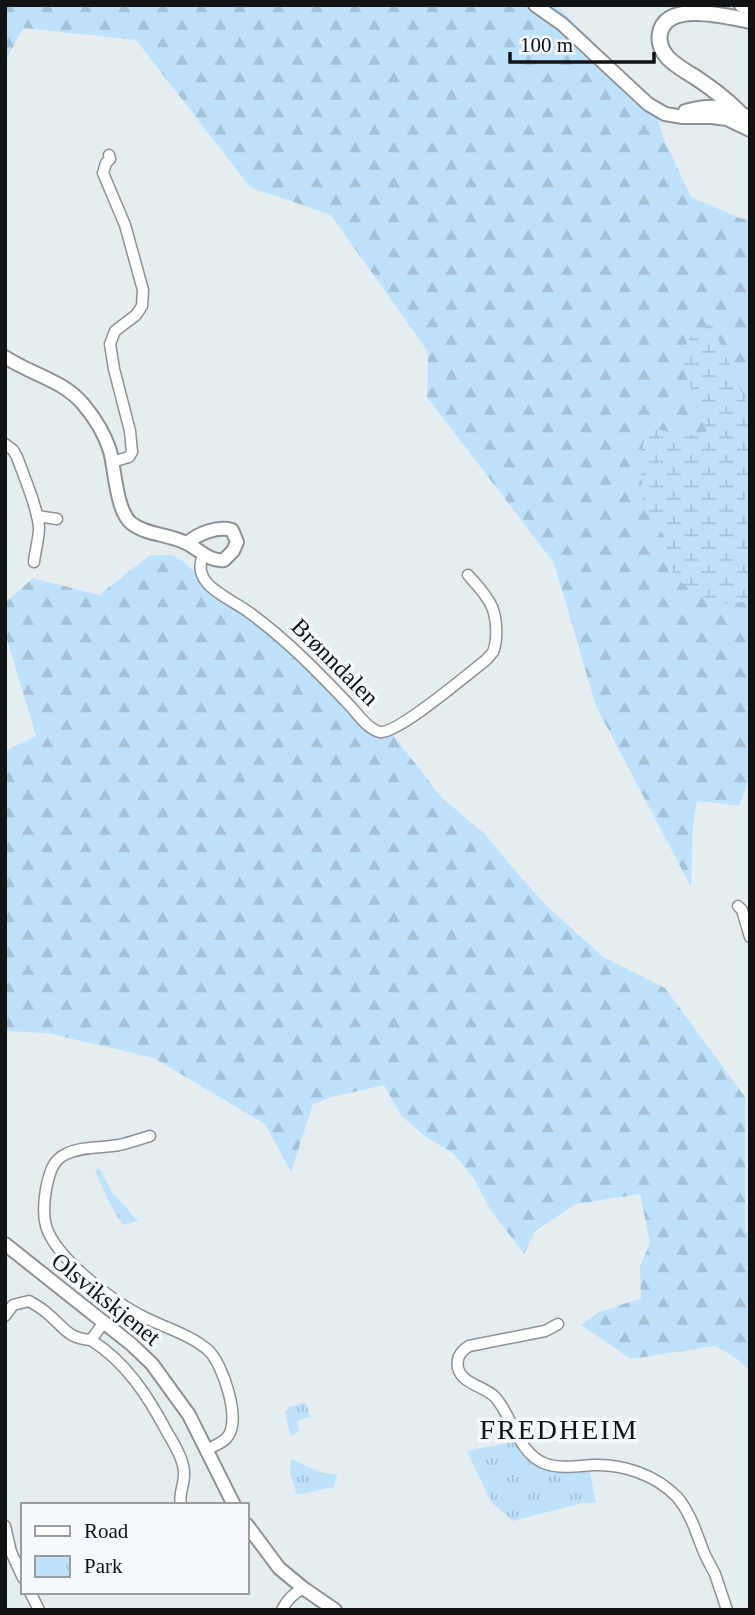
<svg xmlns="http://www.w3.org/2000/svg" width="755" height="1615" font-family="Georgia,serif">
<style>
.forest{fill:url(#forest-firs)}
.wetland{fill:url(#wetland-marsh)}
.park{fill:url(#park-tufts)}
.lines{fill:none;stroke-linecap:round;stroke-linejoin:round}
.minor-casing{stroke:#8b9195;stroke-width:13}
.major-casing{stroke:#8b9195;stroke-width:16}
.highway-casing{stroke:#8b9195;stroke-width:18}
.minor{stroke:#fff;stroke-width:10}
.major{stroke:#fff;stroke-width:12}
.highway{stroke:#fff;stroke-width:14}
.labels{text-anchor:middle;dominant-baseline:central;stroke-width:7;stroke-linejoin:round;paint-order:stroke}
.street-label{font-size:24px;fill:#101213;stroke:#f4faff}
.quarter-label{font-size:28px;letter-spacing:2px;fill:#101213;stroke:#f4faff}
</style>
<defs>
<pattern id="forest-firs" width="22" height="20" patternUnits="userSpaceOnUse" patternTransform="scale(1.75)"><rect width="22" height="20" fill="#bfe2fc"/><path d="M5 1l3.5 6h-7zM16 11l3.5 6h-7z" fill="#a3c1d7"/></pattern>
<pattern id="wetland-marsh" width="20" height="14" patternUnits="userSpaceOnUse" patternTransform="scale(1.75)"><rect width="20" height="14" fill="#bfe2fc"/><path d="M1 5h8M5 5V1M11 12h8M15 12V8" fill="none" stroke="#a3c1d7"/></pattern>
<pattern id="park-tufts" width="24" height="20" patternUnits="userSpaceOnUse" patternTransform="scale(1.75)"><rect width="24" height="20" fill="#bfe2fc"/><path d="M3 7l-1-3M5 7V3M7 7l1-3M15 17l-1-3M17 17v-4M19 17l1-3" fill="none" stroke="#a3c1d7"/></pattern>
</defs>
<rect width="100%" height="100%" fill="#e6edf1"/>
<g class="forest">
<polygon points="5,5 556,5 653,101 663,137 691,197 740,218 750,220 750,777 739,806 697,801 693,825 691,887 596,706 554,563 427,397 428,352 331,215 250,187 136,40 23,28 5,62"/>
<polygon points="150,555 172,555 183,561 207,585 245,609 367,725 389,730 442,798 484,833 517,873 548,907 603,957 665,988 745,1097 745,1231 750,1234 750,1371 736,1358 715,1346 631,1359 581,1325 597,1313 641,1298 640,1266 650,1243 640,1194 576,1204 535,1231 524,1254 490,1209 475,1180 453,1153 426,1137 401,1116 384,1085 332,1097 313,1104 291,1172 265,1124 154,1058 47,1033 5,1031 5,751 36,736 5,633 5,603 33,578 99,595"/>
</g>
<polygon class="wetland" points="711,323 750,410 750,491 745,499 750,512 750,601 717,605 674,578 664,536 644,509 640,459 647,427 686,436 707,431 679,356 692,335"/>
<g class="park">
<path d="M99,1168L112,1192L138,1221L123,1225C111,1208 103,1189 95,1170Z"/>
<polygon points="304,1403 307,1405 310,1417 297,1421 300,1431 292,1435 290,1434 285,1412 289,1407"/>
<polygon points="517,1441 548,1469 589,1468 596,1503 582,1503 513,1521 491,1502 467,1451"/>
<polygon points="291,1459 320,1472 337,1475 334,1487 297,1495 290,1473"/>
</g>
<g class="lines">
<g class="minor-casing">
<g id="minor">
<polyline points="109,155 110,159 106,163 103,173 125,225 143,290 142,306 136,315 115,331 110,344 114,369 130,431 132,452 129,457 112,462"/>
<path d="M5,444L13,450L17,457C24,477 38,508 39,528C39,539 35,551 34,562"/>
<polyline points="37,516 57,519"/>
<path d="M204,554C188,585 231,598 250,613C288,641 320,674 352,708C359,716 369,730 380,732C398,734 469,673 486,660C487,659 492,653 493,652C498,640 497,619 492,607C487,595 477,585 468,575"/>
<polyline points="738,906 742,910 750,937"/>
<path d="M150,1136C140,1139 129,1143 119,1145C102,1148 82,1146 66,1154C52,1160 49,1175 46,1189C44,1201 43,1215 46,1226C55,1257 110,1299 138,1314C159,1326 191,1334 209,1351C223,1365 241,1419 228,1436C224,1443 213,1446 206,1450"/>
<path d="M5,1316L13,1305L29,1301C36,1305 43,1309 48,1314C65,1328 67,1338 91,1340L104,1322"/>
<path d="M558,1324L545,1331L469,1346C461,1351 456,1357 458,1368C462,1384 484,1386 495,1397C513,1417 518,1454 546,1464C561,1469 578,1466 594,1465C623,1464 656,1475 677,1497C690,1512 696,1532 703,1550C706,1558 711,1566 715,1574C719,1586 723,1598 727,1610"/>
<path d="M91,1340C126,1362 148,1396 167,1432C174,1444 183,1458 184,1472C185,1484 178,1494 181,1505"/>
<polyline points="5,1526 11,1552 23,1578"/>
<polyline points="30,1592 39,1610"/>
<path d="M282,1610C287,1599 294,1594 303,1588"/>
</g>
</g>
<g class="major-casing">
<g id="major">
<polyline points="535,5 562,24 648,104 665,114 683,117 712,117 727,119 750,130"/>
<path d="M685,111C708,105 729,104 750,118"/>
<path d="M5,357C30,374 63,380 83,404C94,417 105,435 110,451C115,469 116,510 131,523C146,535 169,534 186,543C199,549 209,562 224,560L233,551L237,542L232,530C217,526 199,533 187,543"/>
<polyline points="5,1244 131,1344 152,1364 189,1415 234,1505"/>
<polyline points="247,1525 279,1568 303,1588 335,1610"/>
</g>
</g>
<g class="highway-casing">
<g id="highway">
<polyline points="742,5 750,7"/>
<path d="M738,111C725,98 710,87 695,77C685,71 676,66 668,58C662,51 658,42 660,33C667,0 728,17 750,21"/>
</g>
</g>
<use href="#minor" class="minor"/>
<use href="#major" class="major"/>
<use href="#highway" class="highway"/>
</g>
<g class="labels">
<g class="street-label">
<text transform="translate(335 662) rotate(45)">Brønndalen</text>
<text transform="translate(106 1299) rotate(39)">Olsvikskjenet</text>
</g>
<g class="quarter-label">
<text x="559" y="1429">FREDHEIM</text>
</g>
</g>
<rect width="755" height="1615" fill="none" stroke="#101213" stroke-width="14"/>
<rect x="21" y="1503" width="228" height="91" fill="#f4faff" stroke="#999da1" stroke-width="2"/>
<rect x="35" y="1526" width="35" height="10" fill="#ffffff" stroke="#999da1" stroke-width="2"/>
<text x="84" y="1538" font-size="21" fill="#101213">Road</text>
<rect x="35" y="1556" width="35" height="21" fill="url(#park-tufts)" stroke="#999da1" stroke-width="2"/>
<text x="84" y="1573" font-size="21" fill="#101213">Park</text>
<path d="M510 52v10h144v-10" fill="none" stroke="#101213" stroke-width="3.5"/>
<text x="520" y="52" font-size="21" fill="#101213" stroke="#f4faff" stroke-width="5" paint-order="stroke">100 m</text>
</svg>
